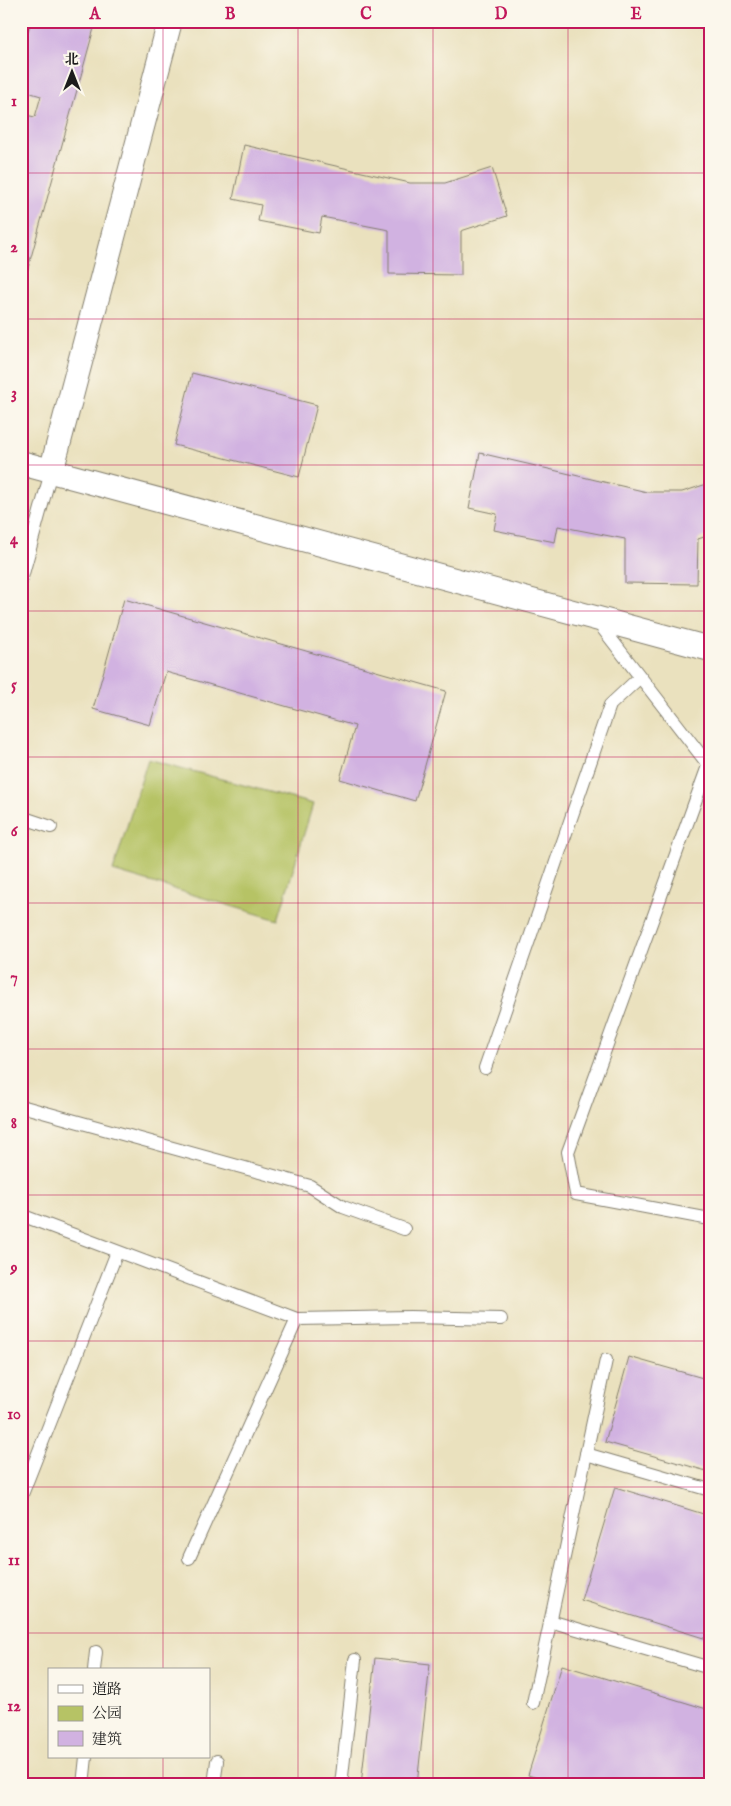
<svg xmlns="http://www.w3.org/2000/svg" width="731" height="1806" font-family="'IM FELL English','Noto Serif SC',serif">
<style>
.green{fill:#b6c365;stroke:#697040}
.building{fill:#d1b2e1}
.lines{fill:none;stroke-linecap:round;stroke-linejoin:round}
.lane-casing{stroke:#837e6d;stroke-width:14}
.street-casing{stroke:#837e6d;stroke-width:26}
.lane{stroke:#fff;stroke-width:12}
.street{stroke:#fff;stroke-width:24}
.grid{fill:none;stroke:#c2185b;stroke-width:1;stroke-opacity:0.55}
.neatline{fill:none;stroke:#c2185b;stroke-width:2}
.grid-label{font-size:16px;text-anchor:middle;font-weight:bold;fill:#c2185b}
</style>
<rect width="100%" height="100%" fill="#fbf7ec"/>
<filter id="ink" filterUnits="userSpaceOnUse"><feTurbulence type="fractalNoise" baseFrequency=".02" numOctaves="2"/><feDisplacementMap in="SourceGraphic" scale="10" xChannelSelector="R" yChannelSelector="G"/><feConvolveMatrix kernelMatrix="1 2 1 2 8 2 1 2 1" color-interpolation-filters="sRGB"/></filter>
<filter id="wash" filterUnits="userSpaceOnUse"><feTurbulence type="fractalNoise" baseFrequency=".0096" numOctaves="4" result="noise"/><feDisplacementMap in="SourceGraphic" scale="20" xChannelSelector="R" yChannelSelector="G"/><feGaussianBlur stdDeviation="1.12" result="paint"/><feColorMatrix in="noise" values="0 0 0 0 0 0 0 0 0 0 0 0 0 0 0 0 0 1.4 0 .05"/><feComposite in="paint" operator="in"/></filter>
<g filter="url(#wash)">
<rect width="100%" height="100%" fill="#eae1be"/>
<polygon class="green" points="148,759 313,804 278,920 113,871"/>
<g id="blocks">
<g class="building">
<polygon points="31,21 96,21 22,290 21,114 35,117 41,96 21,90 21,56"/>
<polygon points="244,145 410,183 445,183 492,168 507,216 461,231 461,275 389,274 389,230 322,217 319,233 258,221 261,205 233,199"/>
<polygon points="192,373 317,405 299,477 174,445"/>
<polygon points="480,453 647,492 682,492 710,483 710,535 698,539 697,584 625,583 625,539 558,526 555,542 494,530 497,514 469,508"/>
<polygon points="124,599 446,691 415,801 340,779 355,726 166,672 150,725 93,709"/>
<polygon points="629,1357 710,1380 710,1472 605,1442"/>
<polygon points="615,1487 710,1516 710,1640 581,1600"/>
<polygon points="375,1658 430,1664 417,1785 361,1785"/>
<polygon points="562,1665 710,1710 710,1785 559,1785 528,1775"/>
</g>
</g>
</g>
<g filter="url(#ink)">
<use href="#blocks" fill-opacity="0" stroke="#837e6d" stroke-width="1"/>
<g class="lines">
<g class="lane-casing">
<g id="lane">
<polyline points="21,581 51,472"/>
<polyline points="597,621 710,767"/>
<polyline points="708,766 568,1152 576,1194 710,1219"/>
<polyline points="21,817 51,827"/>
<polyline points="485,1068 610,705 640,677"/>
<polyline points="21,1106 310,1186 343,1207 404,1229"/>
<polyline points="21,1215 297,1319 410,1317 501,1319"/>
<polyline points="586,1454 710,1490"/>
<polyline points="21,1497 117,1252"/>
<polyline points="189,1558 297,1319"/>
<polyline points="550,1621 710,1668"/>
<polyline points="94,1670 96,1652"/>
<polyline points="533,1703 606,1360"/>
<polyline points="83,1785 86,1757"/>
<polyline points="214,1785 217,1761"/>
<polyline points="341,1785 355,1660"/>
</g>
</g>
<g class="street-casing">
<g id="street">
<polyline points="21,463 710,649"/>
<polyline points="51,472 170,21"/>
</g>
</g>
<use href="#lane" class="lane"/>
<use href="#street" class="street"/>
</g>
</g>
<path class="grid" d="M163,21V1670M298,21V1785M433,21V1785M568,21V1785M21,173H710M21,319H710M21,465H710M21,611H710M21,757H710M21,903H710M21,1049H710M21,1195H710M21,1341H710M21,1487H710M21,1633H710M163,1757V1785"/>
<rect width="731" height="1806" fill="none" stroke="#fbf7ec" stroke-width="55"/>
<rect x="48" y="1668" width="162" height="90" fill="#fbf7ec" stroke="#a29f99"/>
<rect x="58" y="1685" width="25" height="8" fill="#ffffff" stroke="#a29f99"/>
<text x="92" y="1694" font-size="15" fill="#1c1c1c">道路</text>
<rect x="58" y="1706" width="25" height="15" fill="#b6c365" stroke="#a29f99"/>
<text x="92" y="1718" font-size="15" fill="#1c1c1c">公园</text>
<rect x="58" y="1731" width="25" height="15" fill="#d1b2e1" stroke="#a29f99"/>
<text x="92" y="1744" font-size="15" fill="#1c1c1c">建筑</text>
<g transform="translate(72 72)" stroke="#fbf7ec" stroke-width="4" paint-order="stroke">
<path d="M0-4L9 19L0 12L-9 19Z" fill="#1c1c1c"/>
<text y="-8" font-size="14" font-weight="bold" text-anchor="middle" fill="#1c1c1c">北</text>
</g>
<rect x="28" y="28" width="676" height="1750" class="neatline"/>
<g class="grid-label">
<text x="95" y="19">A</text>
<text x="230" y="19">B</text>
<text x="366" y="19">C</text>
<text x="501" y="19">D</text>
<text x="636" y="19">E</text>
<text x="14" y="106">1</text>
<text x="14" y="252">2</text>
<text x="14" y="398">3</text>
<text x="14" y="544">4</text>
<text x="14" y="690">5</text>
<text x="14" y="836">6</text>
<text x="14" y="982">7</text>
<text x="14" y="1128">8</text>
<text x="14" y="1273">9</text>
<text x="14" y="1419">10</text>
<text x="14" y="1565">11</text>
<text x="14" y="1711">12</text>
</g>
</svg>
